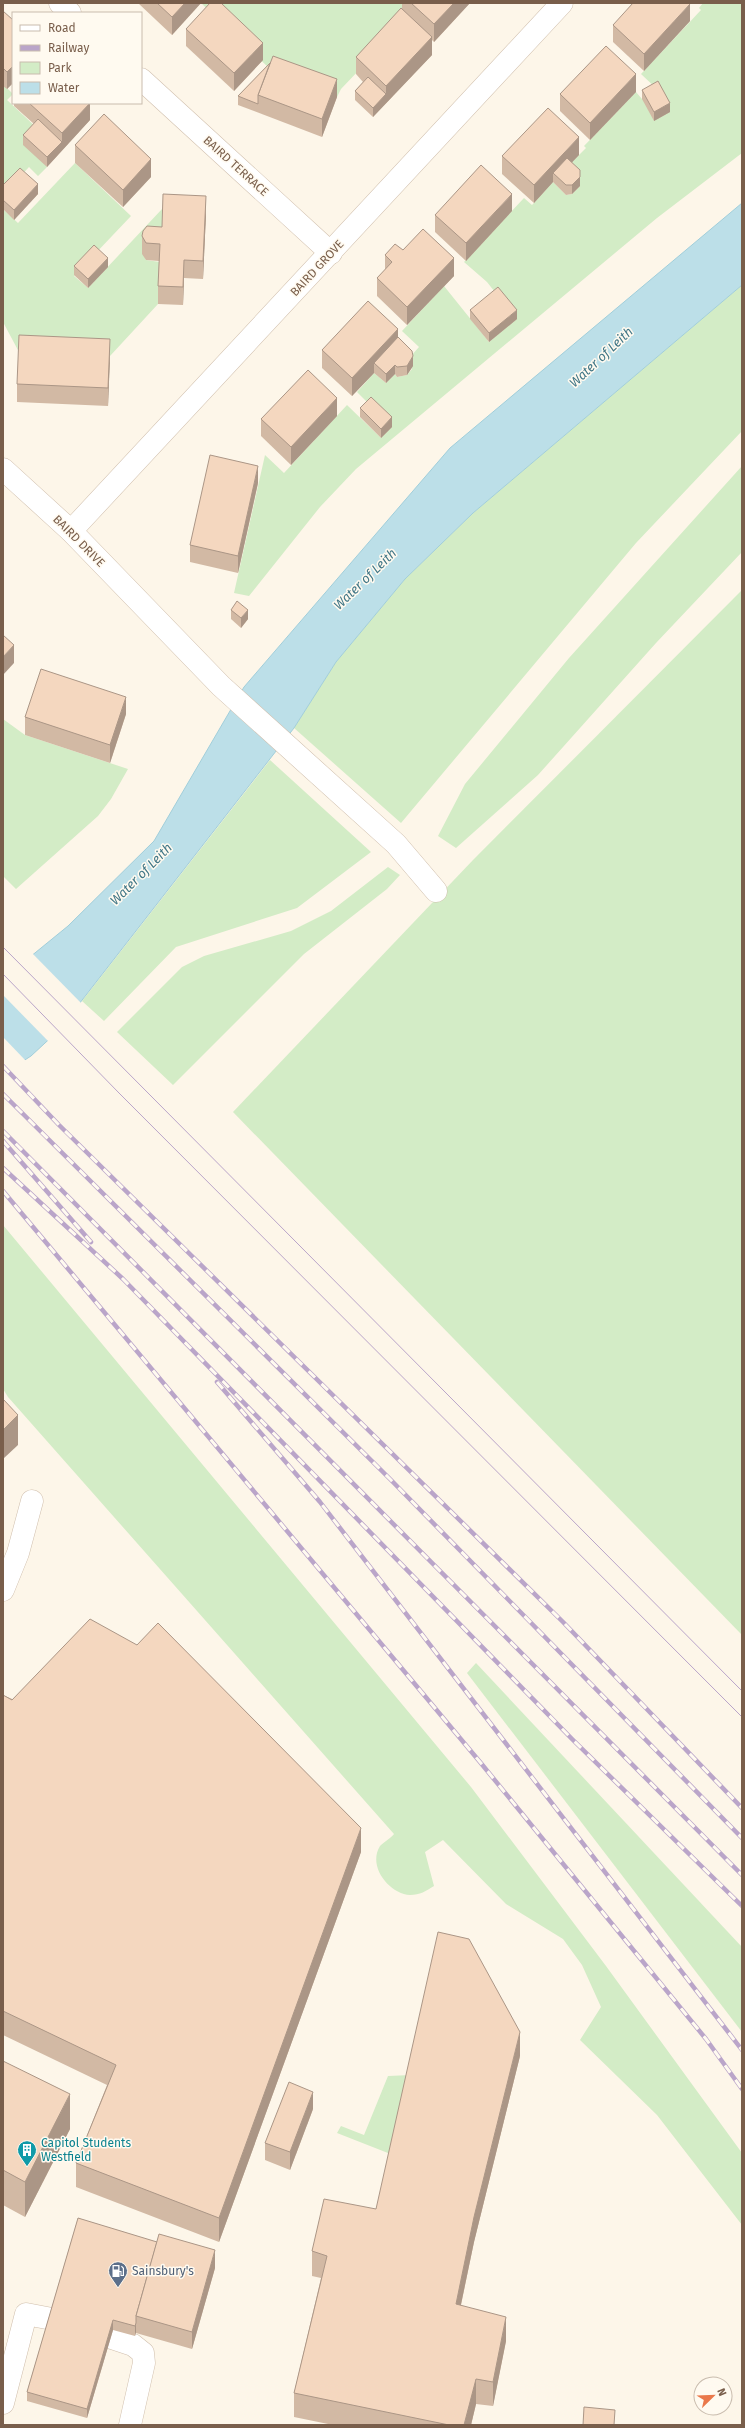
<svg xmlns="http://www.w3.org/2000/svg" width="745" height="2428" font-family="'Fira Sans',sans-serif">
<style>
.green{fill:#d3ecc6}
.water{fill:#bcdfe8;stroke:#a1ceda}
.pier{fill:#fdf6e9}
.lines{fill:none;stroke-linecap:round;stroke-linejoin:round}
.minor-casing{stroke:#d0bfad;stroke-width:23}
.minor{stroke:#fff;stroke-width:22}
.tram{stroke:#baa5c9;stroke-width:1}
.rail-casing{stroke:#baa5c9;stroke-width:4.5}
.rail{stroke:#fffaf0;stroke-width:3;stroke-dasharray:9;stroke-linecap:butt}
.wall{fill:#d2b9a4}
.shaded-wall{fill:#ab9686}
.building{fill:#f4d7bf;stroke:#ab9686}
.labels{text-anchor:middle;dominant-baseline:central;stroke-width:3;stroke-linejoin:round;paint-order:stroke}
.street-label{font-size:12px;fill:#795e4b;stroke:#fffaf0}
.culture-label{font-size:12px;fill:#0d838f;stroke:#fffaf0;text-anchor:start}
.service-label{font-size:12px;fill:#4e5e75;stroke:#fffaf0;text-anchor:start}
.water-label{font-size:13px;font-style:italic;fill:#407686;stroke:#fffaf0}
</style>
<rect width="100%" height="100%" fill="#fdf6e9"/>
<g class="green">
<polygon points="201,3 411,3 401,26 341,89 337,97 269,68"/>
<polygon points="703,3 742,3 742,153 657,218 356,469 320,507 249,596 234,593 265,455 284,473 347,405 381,438 371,406 357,392 374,373 386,383 395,374 397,377 407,375 412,369 410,357 419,347 402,331 444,286 489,342 516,319 487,282 464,262 524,198 532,205 553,182 566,195 572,194 580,186 567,167 586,148 584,146 636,92 642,99 658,90 641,74 701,10 699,8"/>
<polygon points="4,85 13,94 7,100 38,129 47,167 38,176 29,167 3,195"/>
<polygon points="75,163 131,216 74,276 88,288 162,209 162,244 142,251 146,260 160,262 158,304 110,356 19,352 3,322 3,209 18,223"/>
<polygon points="742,285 742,431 636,543 401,823 294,728 336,662 405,579 473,513"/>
<polygon points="742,466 742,552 656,643 538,775 456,848 438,836 465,784 569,658"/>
<polygon points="742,590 742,1635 233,1112 473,860"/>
<polygon points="3,719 25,735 128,769 111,799 98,816 16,889 3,876"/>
<polygon points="270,760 371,852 297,908 176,947 104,1021 82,1001"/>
<polygon points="388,867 400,875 387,889 304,954 173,1085 117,1032 182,967 204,956 291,931 331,911"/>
<path d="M3,1225L471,1787L606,1966L742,2153V2225L657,2115L580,2040L601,2007L582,1965L563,1939L506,1904L443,1840L425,1852L434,1886C426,1891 420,1895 410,1895C390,1894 367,1867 380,1846C384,1842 391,1838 394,1834L8,1397L3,1389Z"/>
<polygon points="476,1663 742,1947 742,2032 467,1673"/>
<polygon points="411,2075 393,2155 337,2133 341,2126 364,2135 388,2076"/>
</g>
<polygon class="water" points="742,203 742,285 473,513 405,579 336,662 294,728 58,1031 31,1056 3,1074 3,979 68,926 154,841 244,687 450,448"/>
<g class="pier">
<polygon points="32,953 82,1004 59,1033 49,1042 3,995 3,976"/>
<polygon points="3,1037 26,1061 3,1076"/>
</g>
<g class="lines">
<g class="minor-casing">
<g id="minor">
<polyline points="60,3 70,13"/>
<polyline points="141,79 331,253"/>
<polyline points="3,469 71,531 221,686 396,844 436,891"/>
<polyline points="71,531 562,3"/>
<polyline points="3,1590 18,1553 32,1501"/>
<polyline points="112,2338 133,2345 143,2353 144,2363 130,2425"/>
<polyline points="3,2403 26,2314 52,2319"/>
</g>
</g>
<use href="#minor" class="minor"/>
<g class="tram">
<polyline points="3,947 742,1691"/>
<polyline points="3,974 119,1093 742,1717"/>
</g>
<g class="rail-casing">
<g id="rail">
<polyline points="3,1066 59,1125 563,1622 742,1808"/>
<polyline points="3,1094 390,1479 742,1838"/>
<polyline points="3,1131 742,1875"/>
<polyline points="3,1141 91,1242"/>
<polyline points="3,1168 123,1279 572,1739 742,1906"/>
<polyline points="3,1191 480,1762 706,2039 742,2089"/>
<polyline points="217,1382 320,1502 742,2050"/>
</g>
</g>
<use href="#rail" class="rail"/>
</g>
<g class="wall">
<polygon points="138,3 201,3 172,35"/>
<polygon points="402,3 470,3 434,42 432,40 432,55 373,117 355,100 355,91 363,82 356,74 356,57 402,10"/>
<polygon points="3,11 13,20 13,83 7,89 3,86"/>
<polygon points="690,21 644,71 613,42 613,25"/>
<polygon points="186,29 263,60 234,91 186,46"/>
<polygon points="270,63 337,97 322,137 238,105 238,96"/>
<polygon points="642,90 670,112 654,121 642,99"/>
<polygon points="636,92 590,140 560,111 560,94"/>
<polygon points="14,103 90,103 90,120 47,167 23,145 23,135 34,124 14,106"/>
<polygon points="75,145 151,177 123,207 75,163"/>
<polygon points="579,155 572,162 580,179 580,186 572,194 566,195 553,182 534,203 502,174 502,156"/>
<polygon points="3,185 38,194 14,220 3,209"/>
<polygon points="512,211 466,261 435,232 435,215"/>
<polygon points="206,214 203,279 184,278 183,305 158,304 158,286 159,261 146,260 142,254 142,236 162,227"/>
<polygon points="403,250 454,276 407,325 377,296 377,278 385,270 385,255"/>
<polygon points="74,266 108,267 88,288 74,275"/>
<polygon points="470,310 517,319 489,342 470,319"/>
<polygon points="398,337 413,366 407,375 397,377 395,374 386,383 374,373 352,396 322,368 322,350"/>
<polygon points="110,356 108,406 17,402 17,384"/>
<polygon points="360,408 392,427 381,438 360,417"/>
<polygon points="337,416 291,465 261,436 261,419"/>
<polygon points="258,483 238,573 190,562 190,545"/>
<polygon points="231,610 248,619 241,628 231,619"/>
<polygon points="126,714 110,763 25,735 25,717"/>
<polygon points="3,1695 361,1852 219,2242 76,2187 76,2163 107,2085 3,2035"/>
<polygon points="520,2056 474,2242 461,2305 506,2341 493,2406 476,2404 471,2425 333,2425 294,2417 294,2393 321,2278 312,2276 312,2251 376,2209"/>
<polygon points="3,2061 70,2129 25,2217 3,2205"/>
<polygon points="313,2109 290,2170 265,2160 265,2143"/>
<polygon points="78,2218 215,2268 192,2349 136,2333 136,2332 135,2336 113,2330 87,2418 27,2401 27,2392"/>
</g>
<g class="shaded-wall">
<polygon points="185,3 201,3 172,35 172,17"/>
<polygon points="454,3 470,3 434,42 434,24"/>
<polygon points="690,4 690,21 644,71 644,54"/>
<polygon points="432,37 432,55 373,117 373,108 386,94 386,86"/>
<polygon points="263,43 263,60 234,91 234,73"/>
<polygon points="13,66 13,83 7,89 7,72"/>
<polygon points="636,74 636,92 590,140 590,123"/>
<polygon points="4,76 4,85 3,86 3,77"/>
<polygon points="337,79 337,97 322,137 322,119"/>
<polygon points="90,103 90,120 47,167 47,157 62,142 62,133"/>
<polygon points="670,103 670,112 654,121 654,112"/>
<polygon points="579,137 579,155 558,177 553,173 553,182 534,203 534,185"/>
<polygon points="151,159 151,177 123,207 123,190"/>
<polygon points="580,170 580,186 572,194 572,185"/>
<polygon points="38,184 38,194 14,220 14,210"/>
<polygon points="512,194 512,211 466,261 466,243"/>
<polygon points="206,196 206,214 203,279 203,261"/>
<polygon points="108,258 108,267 88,288 88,279"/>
<polygon points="454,258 454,276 407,325 407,307"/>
<polygon points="184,260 184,278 183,305 183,287"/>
<polygon points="517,310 517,319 489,342 489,333"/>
<polygon points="398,329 398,347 374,363 374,373 352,396 352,378"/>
<polygon points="110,339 110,356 108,406 108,388"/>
<polygon points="413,356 413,366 407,375 407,366"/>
<polygon points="395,365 395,374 386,383 386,374"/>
<polygon points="337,398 337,416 291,465 291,447"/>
<polygon points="392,417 392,427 381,438 381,429"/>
<polygon points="258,466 258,483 238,573 238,556"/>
<polygon points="248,610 248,619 241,628 241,618"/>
<polygon points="14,645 14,663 3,675 3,657"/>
<polygon points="126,697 126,714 110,763 110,745"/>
<polygon points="18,1415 18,1445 3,1459 3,1430"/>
<polygon points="361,1828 361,1852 219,2242 219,2218"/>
<polygon points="520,2032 520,2056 474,2242 456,2328 456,2304 474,2217"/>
<polygon points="313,2092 313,2109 290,2170 290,2152"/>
<polygon points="70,2094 70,2129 25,2217 25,2182"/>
<polygon points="215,2250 215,2268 192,2349 192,2332"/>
<polygon points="506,2317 506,2341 493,2406 493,2382"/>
<polygon points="113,2320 113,2330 87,2418 87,2409"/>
<polygon points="136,2323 136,2332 135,2336 135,2326"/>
<polygon points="476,2379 476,2404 471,2425 464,2425"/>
</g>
<g class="building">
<polygon points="157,3 185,3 172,17"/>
<polygon points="210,3 221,3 263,43 234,73 186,29"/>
<polygon points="411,3 454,3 434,24"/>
<polygon points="633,3 690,3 690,4 644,54 613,25"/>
<polygon points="401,8 432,37 386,86 356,57"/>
<polygon points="3,11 13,20 13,66 7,72 3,68"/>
<polygon points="606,46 636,74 590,123 560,94"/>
<polygon points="273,56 337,79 322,119 258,95"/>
<polygon points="270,63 258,95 258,104 238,96"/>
<polygon points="368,77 386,94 373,108 355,91"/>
<polygon points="658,81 670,103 654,112 642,90"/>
<polygon points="29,103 90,103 62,133"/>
<polygon points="548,108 579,137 534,185 502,156"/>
<polygon points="104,114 151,159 123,190 75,145"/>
<polygon points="38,119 62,142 47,157 23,135"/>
<polygon points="567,158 580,170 580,177 572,185 566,185 553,173"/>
<polygon points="481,165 512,194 466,243 435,215"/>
<polygon points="20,168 38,184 14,210 3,200 3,185"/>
<polygon points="163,194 206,196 203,261 184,260 183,287 158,286 160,244 146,243 142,236 143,231 147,226 162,227"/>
<polygon points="423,229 454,258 407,307 377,278 392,262 385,255 395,244 403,250"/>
<polygon points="94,245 108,258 88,279 74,266"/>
<polygon points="498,287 517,310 489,333 470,310"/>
<polygon points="368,301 398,329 352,378 322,350"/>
<polygon points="19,335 110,339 108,388 17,384"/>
<polygon points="398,337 412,351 413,356 407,366 397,367 395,365 386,374 374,363"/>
<polygon points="308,370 337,398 291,447 261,419"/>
<polygon points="371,397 392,417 381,429 360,408"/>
<polygon points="210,455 258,466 238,556 190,545"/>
<polygon points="237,601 248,610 241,618 231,610"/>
<polygon points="3,635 14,645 3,657"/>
<polygon points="41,669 126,697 110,745 25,717"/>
<polygon points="3,1399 18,1415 3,1430"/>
<polygon points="90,1619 137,1645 158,1623 361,1828 219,2218 76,2163 116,2065 3,2011 3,1695 12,1700"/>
<polygon points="438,1932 469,1939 520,2032 474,2217 456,2304 506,2317 493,2382 476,2379 464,2425 449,2425 294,2393 327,2256 312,2251 324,2199 376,2209"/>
<polygon points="3,2061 70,2094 25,2182 3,2170"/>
<polygon points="289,2082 313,2092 290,2152 265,2143"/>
<polygon points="78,2218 157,2242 136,2316 136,2323 135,2326 113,2320 87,2409 27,2392"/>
<polygon points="159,2234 215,2250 192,2332 136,2316"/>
<polygon points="584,2407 615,2410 614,2425 583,2425"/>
</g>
<defs>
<g id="building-pin" transform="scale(1)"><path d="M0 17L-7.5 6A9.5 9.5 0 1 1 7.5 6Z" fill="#0f9aa8" stroke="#fffaf0"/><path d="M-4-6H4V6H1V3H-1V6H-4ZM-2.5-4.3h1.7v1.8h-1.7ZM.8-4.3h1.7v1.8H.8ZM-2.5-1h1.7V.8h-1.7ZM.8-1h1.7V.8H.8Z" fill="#fff"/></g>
<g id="fuel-pin" transform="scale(1)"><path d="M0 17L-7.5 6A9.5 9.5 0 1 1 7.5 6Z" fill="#5c6f8a" stroke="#fffaf0"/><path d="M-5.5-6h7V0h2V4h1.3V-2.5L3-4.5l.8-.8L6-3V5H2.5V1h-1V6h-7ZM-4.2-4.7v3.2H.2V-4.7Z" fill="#fff"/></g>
</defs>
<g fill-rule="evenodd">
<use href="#building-pin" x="27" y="2150"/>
<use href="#fuel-pin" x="118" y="2271"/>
</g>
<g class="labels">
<g class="street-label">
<text transform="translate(236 166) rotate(42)">BAIRD TERRACE</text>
<text transform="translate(317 268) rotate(-47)">BAIRD GROVE</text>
<text transform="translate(79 541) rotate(45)">BAIRD DRIVE</text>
</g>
<g class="culture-label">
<text x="41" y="2143">Capitol Students<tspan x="41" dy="14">Westfield</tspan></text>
</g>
<g class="service-label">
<text x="132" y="2271">Sainsbury's</text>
</g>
<g class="water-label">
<text transform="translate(601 357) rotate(-43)">Water of Leith</text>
<text transform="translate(365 579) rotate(-44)">Water of Leith</text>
<text transform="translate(141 874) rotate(-45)">Water of Leith</text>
</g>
</g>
<rect width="745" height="2428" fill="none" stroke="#795e4b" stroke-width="8"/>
<rect x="12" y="12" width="130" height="92" fill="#fffaf0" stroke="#c9bcae"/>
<rect x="20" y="25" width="20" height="6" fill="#ffffff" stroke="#c9bcae"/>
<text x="48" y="32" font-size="12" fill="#795e4b">Road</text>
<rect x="20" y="45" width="20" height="6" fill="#baa5c9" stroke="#c9bcae"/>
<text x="48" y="52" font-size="12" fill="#795e4b">Railway</text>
<rect x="20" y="62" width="20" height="12" fill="#d3ecc6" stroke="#c9bcae"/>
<text x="48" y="72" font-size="12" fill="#795e4b">Park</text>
<rect x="20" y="82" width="20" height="12" fill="#bcdfe8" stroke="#c9bcae"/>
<text x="48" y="92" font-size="12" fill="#795e4b">Water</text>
<g transform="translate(713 2396) rotate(67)"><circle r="19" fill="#fffaf0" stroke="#c9bcae"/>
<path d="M0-3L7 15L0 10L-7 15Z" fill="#ea784a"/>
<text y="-6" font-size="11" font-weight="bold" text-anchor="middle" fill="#795e4b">N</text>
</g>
</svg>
